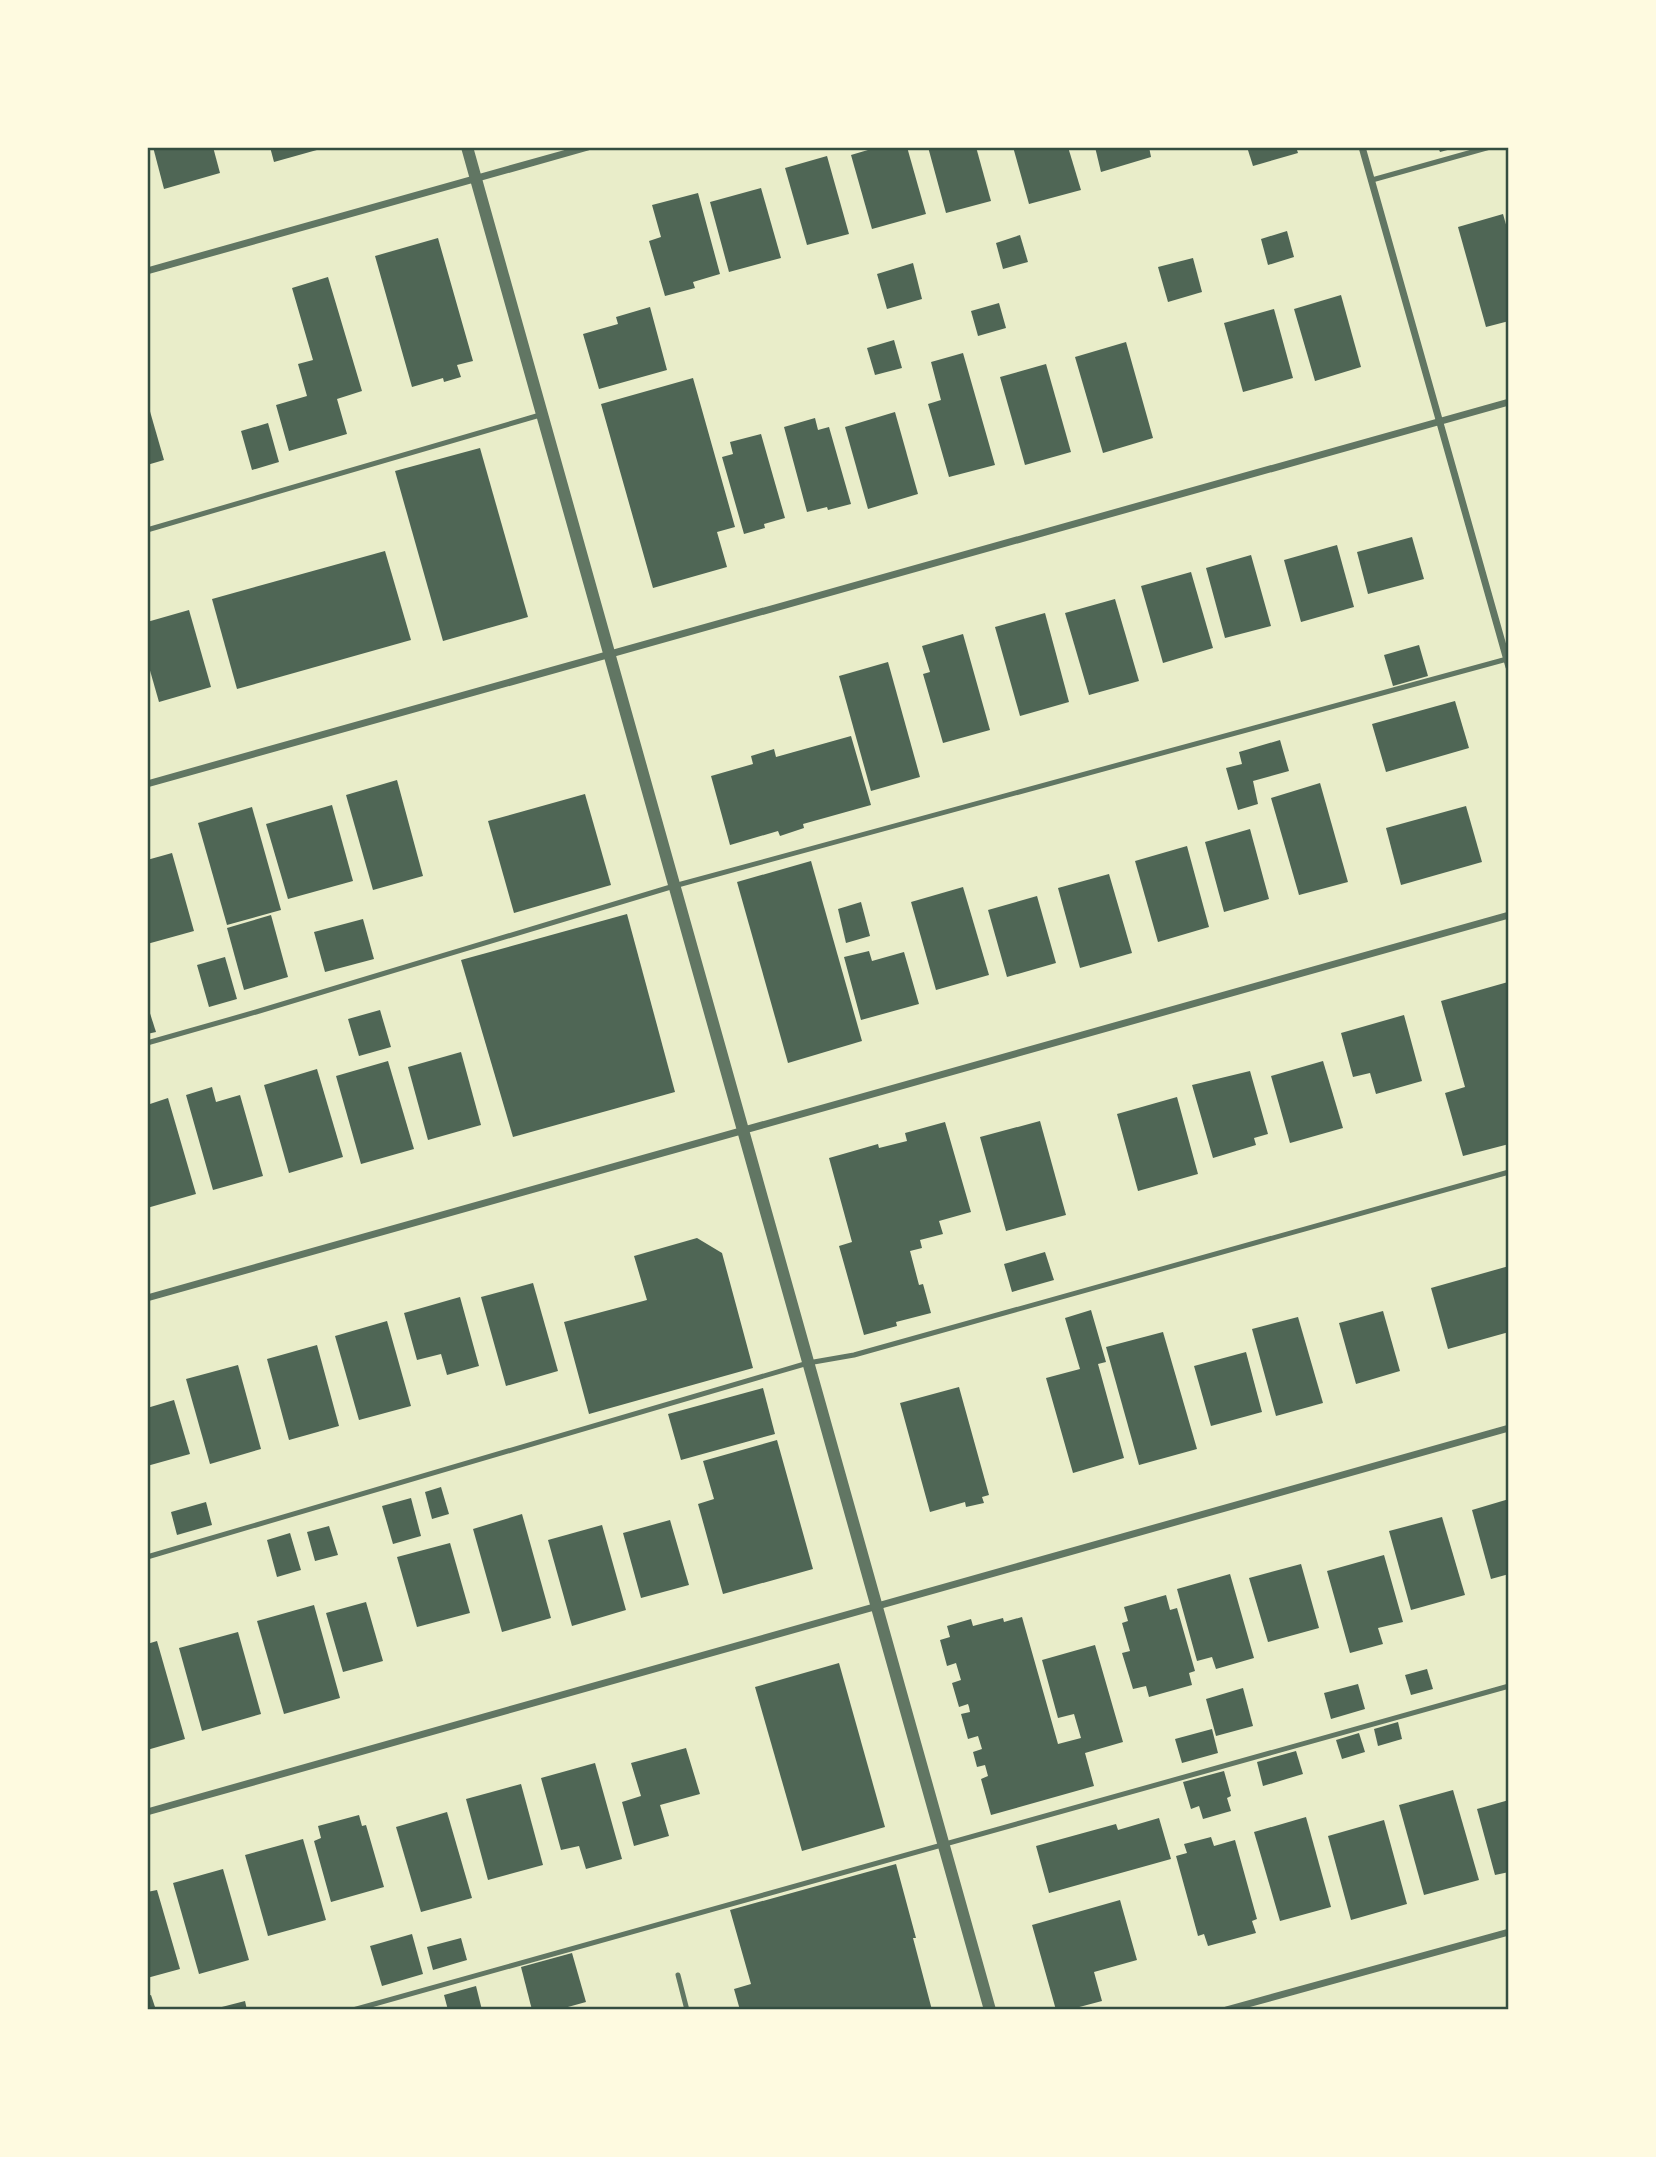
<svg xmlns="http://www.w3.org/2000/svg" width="1656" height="2157" font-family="'Zilla Slab',serif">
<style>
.building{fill:#4f6655}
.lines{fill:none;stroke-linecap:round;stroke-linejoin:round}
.service{stroke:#617663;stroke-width:5}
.minor{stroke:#617663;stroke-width:7}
.tertiary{stroke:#617663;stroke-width:12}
.neatline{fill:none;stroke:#344e41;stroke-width:2.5}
</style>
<rect width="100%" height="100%" fill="#e9edc9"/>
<g class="building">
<polygon points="153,147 213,147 220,173 164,189"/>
<polygon points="270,147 324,147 324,148 274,162"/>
<polygon points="878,147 907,147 926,214 872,229 851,155"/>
<polygon points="928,147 976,147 991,201 946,213"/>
<polygon points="1013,147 1068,147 1081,190 1029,204"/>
<polygon points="1095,147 1149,147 1151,157 1101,172"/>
<polygon points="1247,147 1296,147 1298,153 1253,166"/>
<polygon points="1438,147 1455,147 1455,148 1440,152"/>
<polygon points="827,156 849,234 807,245 785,168"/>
<polygon points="761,188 781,258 729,272 710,202"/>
<polygon points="698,193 720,274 693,282 695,288 665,296 649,241 661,237 652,205"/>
<polygon points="1503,214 1509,235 1509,321 1486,327 1458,227"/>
<polygon points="1287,231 1294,257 1268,265 1261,239"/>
<polygon points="1020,235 1028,262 1003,269 996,243"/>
<polygon points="438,238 473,361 457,365 461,377 444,382 443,378 412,387 375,256"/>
<polygon points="1193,258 1202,292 1168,302 1158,267"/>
<polygon points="913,263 922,299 887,309 877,274"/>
<polygon points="328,277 362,391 337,399 347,434 289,451 276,405 307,396 298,364 313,360 292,288"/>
<polygon points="1341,295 1361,367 1315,381 1294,309"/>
<polygon points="999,303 1006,328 978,336 971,311"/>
<polygon points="650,307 667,370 599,389 583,334 618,324 616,317"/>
<polygon points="1274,309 1293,378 1243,392 1224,323"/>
<polygon points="894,340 902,368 875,375 867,348"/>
<polygon points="1126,342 1153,438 1103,453 1075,357"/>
<polygon points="963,353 995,465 949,477 928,404 941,400 931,362"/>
<polygon points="1046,364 1071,452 1025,465 1000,377"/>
<polygon points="693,378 735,527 717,532 727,567 653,588 601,404"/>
<polygon points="147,401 164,460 147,465"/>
<polygon points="895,412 918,494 868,509 845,427"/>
<polygon points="815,418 818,430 829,427 851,504 828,510 827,507 807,512 784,427"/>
<polygon points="268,423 279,462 252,470 241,431"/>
<polygon points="761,434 785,518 764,524 765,528 744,534 722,457 733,454 730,442"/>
<polygon points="480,448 528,617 443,641 395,471"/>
<polygon points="1412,537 1424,579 1368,594 1357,552"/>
<polygon points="1337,545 1354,607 1301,622 1284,560"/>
<polygon points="385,551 411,640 237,689 212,599"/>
<polygon points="1251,555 1271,626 1225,638 1206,568"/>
<polygon points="1191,572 1213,648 1163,663 1141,586"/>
<polygon points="1115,599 1139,681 1089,695 1065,613"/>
<polygon points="189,610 211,687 159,702 147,660 147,622"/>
<polygon points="1045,613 1069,702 1020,716 995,627"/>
<polygon points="963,634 990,730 943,743 923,674 930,672 922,646"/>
<polygon points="1419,645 1428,676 1393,686 1384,655"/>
<polygon points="888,662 920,777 871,791 839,676"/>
<polygon points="1455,701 1469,748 1386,772 1372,724"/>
<polygon points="851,736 871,805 803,824 804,828 780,836 778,831 730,845 711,776 753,764 751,756 774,749 776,757"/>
<polygon points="1280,740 1289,771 1253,781 1258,804 1238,810 1226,768 1242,764 1239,752"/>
<polygon points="397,780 423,876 373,890 346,795"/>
<polygon points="1320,783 1348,882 1299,895 1271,798"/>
<polygon points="585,794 611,885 514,913 488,821"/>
<polygon points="332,805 353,881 288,899 266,824"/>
<polygon points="1466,806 1482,862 1401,885 1386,828"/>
<polygon points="252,807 281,910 227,925 198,823"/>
<polygon points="1250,829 1269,899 1224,912 1205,842"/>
<polygon points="1187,846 1209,927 1158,942 1135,861"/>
<polygon points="172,853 194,931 147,944 147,860"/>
<polygon points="811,861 862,1041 788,1063 737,882"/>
<polygon points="1109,874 1132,953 1080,968 1058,888"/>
<polygon points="963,887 989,975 936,990 911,902"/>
<polygon points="1037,896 1056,963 1007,977 988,910"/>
<polygon points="861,902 870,936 846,943 838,909"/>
<polygon points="627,914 675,1092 513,1137 461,960"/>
<polygon points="271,915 288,977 244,990 227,928"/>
<polygon points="363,919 374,959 325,972 314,932"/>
<polygon points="869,951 872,961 904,952 919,1004 861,1020 844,957"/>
<polygon points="225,957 237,999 209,1007 197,965"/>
<polygon points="1508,982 1509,1144 1463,1156 1445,1093 1465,1087 1441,1001"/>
<polygon points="147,1004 156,1032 147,1034"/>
<polygon points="380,1010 391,1047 359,1056 348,1019"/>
<polygon points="1404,1015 1422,1081 1376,1094 1370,1073 1353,1077 1341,1033"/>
<polygon points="461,1052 481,1125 428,1140 408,1067"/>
<polygon points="388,1061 414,1149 361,1164 336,1076"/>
<polygon points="1323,1061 1343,1128 1290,1143 1271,1076"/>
<polygon points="317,1069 343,1157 289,1173 264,1085"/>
<polygon points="1250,1071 1268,1134 1254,1138 1256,1145 1213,1158 1192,1085"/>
<polygon points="212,1087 216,1102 240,1095 263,1176 213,1190 186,1095"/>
<polygon points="1177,1097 1198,1174 1138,1191 1117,1114"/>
<polygon points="168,1098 196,1194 147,1208 147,1105"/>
<polygon points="1040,1121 1066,1215 1006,1231 980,1137"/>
<polygon points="945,1122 971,1212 939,1221 943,1234 920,1240 922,1248 910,1251 919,1285 923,1284 931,1313 896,1322 897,1326 864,1335 839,1246 852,1242 829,1158 878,1144 879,1148 907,1141 905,1133"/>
<polygon points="697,1238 722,1253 753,1368 589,1414 564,1322 647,1300 634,1256"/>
<polygon points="1045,1252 1054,1280 1012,1292 1004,1264"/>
<polygon points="1509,1266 1509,1332 1448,1349 1431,1288"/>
<polygon points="533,1283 558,1371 506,1386 481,1297"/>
<polygon points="460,1297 479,1366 447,1375 441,1354 417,1360 404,1313"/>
<polygon points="1091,1310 1106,1362 1098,1364 1124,1458 1073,1473 1046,1378 1080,1369 1065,1318"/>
<polygon points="1383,1311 1400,1371 1356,1384 1339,1323"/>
<polygon points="1298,1317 1323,1403 1276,1416 1252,1329"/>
<polygon points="387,1321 411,1406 359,1420 335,1336"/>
<polygon points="1163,1332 1197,1449 1139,1465 1106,1347"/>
<polygon points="317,1345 339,1426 289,1440 267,1359"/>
<polygon points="1246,1352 1262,1412 1211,1426 1194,1366"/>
<polygon points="238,1365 261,1449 210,1464 186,1379"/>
<polygon points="959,1387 989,1495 982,1497 984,1503 966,1507 965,1502 930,1512 900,1403"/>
<polygon points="763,1388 775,1434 681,1460 668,1414"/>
<polygon points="174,1400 190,1454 147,1466 147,1408"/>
<polygon points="777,1440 813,1569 723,1594 698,1504 714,1499 703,1461"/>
<polygon points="441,1487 449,1514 432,1519 425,1492"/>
<polygon points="411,1498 421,1536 393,1544 382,1506"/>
<polygon points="1509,1499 1509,1574 1491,1579 1472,1510"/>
<polygon points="206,1502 212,1525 177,1535 171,1512"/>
<polygon points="522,1514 551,1618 502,1632 473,1529"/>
<polygon points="1442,1517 1465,1595 1411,1610 1389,1531"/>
<polygon points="670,1520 689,1585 641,1598 623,1533"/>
<polygon points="602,1525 626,1610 572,1626 548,1540"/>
<polygon points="329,1526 338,1555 315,1561 307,1532"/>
<polygon points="290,1533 301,1570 277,1577 267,1540"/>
<polygon points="450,1543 470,1613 417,1627 397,1557"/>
<polygon points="1384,1555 1403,1622 1378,1628 1383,1644 1350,1653 1327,1571"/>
<polygon points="1301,1564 1319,1628 1268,1642 1249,1578"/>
<polygon points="1230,1574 1254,1658 1216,1669 1212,1657 1197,1661 1177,1589"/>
<polygon points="1166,1595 1170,1610 1177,1608 1195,1671 1189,1673 1192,1685 1149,1697 1146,1686 1133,1689 1122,1653 1130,1651 1122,1623 1128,1621 1124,1607"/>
<polygon points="366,1602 383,1661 343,1672 326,1613"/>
<polygon points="314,1605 340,1698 284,1714 257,1621"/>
<polygon points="1022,1617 1058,1744 1081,1738 1074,1714 1058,1718 1042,1660 1095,1645 1123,1742 1085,1753 1094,1786 991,1815 981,1779 988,1776 985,1765 977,1767 973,1752 982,1749 978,1736 968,1739 961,1714 970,1712 969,1707 968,1704 959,1707 952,1683 961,1680 956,1663 947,1666 940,1640 950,1637 947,1626 971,1619 973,1626 1003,1618 1004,1622"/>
<polygon points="238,1632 261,1714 202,1731 179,1648"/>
<polygon points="157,1641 185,1739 147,1750 147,1644"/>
<polygon points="839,1663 885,1827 802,1851 755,1687"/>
<polygon points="1427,1669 1433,1689 1411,1695 1405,1675"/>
<polygon points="1358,1684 1365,1709 1331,1719 1324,1693"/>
<polygon points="1243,1688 1253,1726 1216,1736 1206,1699"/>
<polygon points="1398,1722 1402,1739 1378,1746 1374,1729"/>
<polygon points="1212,1729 1218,1753 1182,1763 1175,1739"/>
<polygon points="1359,1733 1365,1752 1342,1759 1336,1740"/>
<polygon points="686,1748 700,1794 660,1805 669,1836 634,1846 622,1802 641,1796 631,1763"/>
<polygon points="1296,1751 1303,1774 1263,1786 1257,1762"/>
<polygon points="595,1763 622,1859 586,1869 579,1846 561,1850 541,1778"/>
<polygon points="1224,1771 1231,1796 1227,1798 1231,1811 1203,1819 1199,1806 1191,1809 1183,1782"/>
<polygon points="521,1784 543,1865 488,1880 466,1799"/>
<polygon points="1453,1790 1479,1880 1424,1895 1399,1805"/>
<polygon points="1509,1800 1509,1872 1495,1875 1477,1809"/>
<polygon points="447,1812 472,1898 421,1912 396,1827"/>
<polygon points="359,1815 362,1826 366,1825 384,1887 331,1902 314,1841 321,1838 318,1826"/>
<polygon points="1306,1817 1331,1907 1280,1921 1254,1832"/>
<polygon points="1159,1818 1171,1859 1049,1893 1036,1846 1116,1824 1118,1830"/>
<polygon points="1384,1820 1407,1904 1351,1920 1328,1836"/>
<polygon points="1211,1837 1214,1846 1235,1840 1257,1919 1252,1921 1256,1933 1208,1946 1204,1934 1198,1936 1176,1856 1187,1853 1184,1844"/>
<polygon points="303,1839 326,1920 268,1936 245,1855"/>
<polygon points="896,1864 916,1938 913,1938 932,2010 740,2010 734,1989 751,1984 730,1910"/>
<polygon points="223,1869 249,1960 199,1974 173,1883"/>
<polygon points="157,1890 180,1969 147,1978 147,1892"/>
<polygon points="1120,1900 1137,1960 1094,1972 1102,2001 1068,2010 1056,2010 1032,1925"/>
<polygon points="412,1934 423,1974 382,1986 370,1946"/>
<polygon points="461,1938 467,1960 433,1970 427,1947"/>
<polygon points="572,1953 586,2002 557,2010 532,2010 521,1967"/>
<polygon points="476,1986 482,2010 448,2010 444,1995"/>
<polygon points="151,1995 156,2010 147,2010 147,1996"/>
<polygon points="245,2001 247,2010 214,2010 214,2009"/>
</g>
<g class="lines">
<g class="service">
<polyline points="1372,180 1490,147"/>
<polyline points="147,530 540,415"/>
<polyline points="147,1043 256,1012 674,886 1507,659"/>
<polyline points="147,1557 808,1363 854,1355 1509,1172"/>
<polyline points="678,1975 687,2010"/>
<polyline points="353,2010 1509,1686"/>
</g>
<g class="minor">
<polyline points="1362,147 1509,667"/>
<polyline points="147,271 588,147"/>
<polyline points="147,784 1509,402"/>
<polyline points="147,1298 1509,915"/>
<polyline points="147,1812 1509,1428"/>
<polyline points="1226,2010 1509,1932"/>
</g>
<polyline class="tertiary" points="467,147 990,2010"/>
</g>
<rect width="1656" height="2157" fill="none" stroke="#fefae0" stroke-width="298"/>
<rect x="149" y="149" width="1358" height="1859" class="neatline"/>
</svg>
